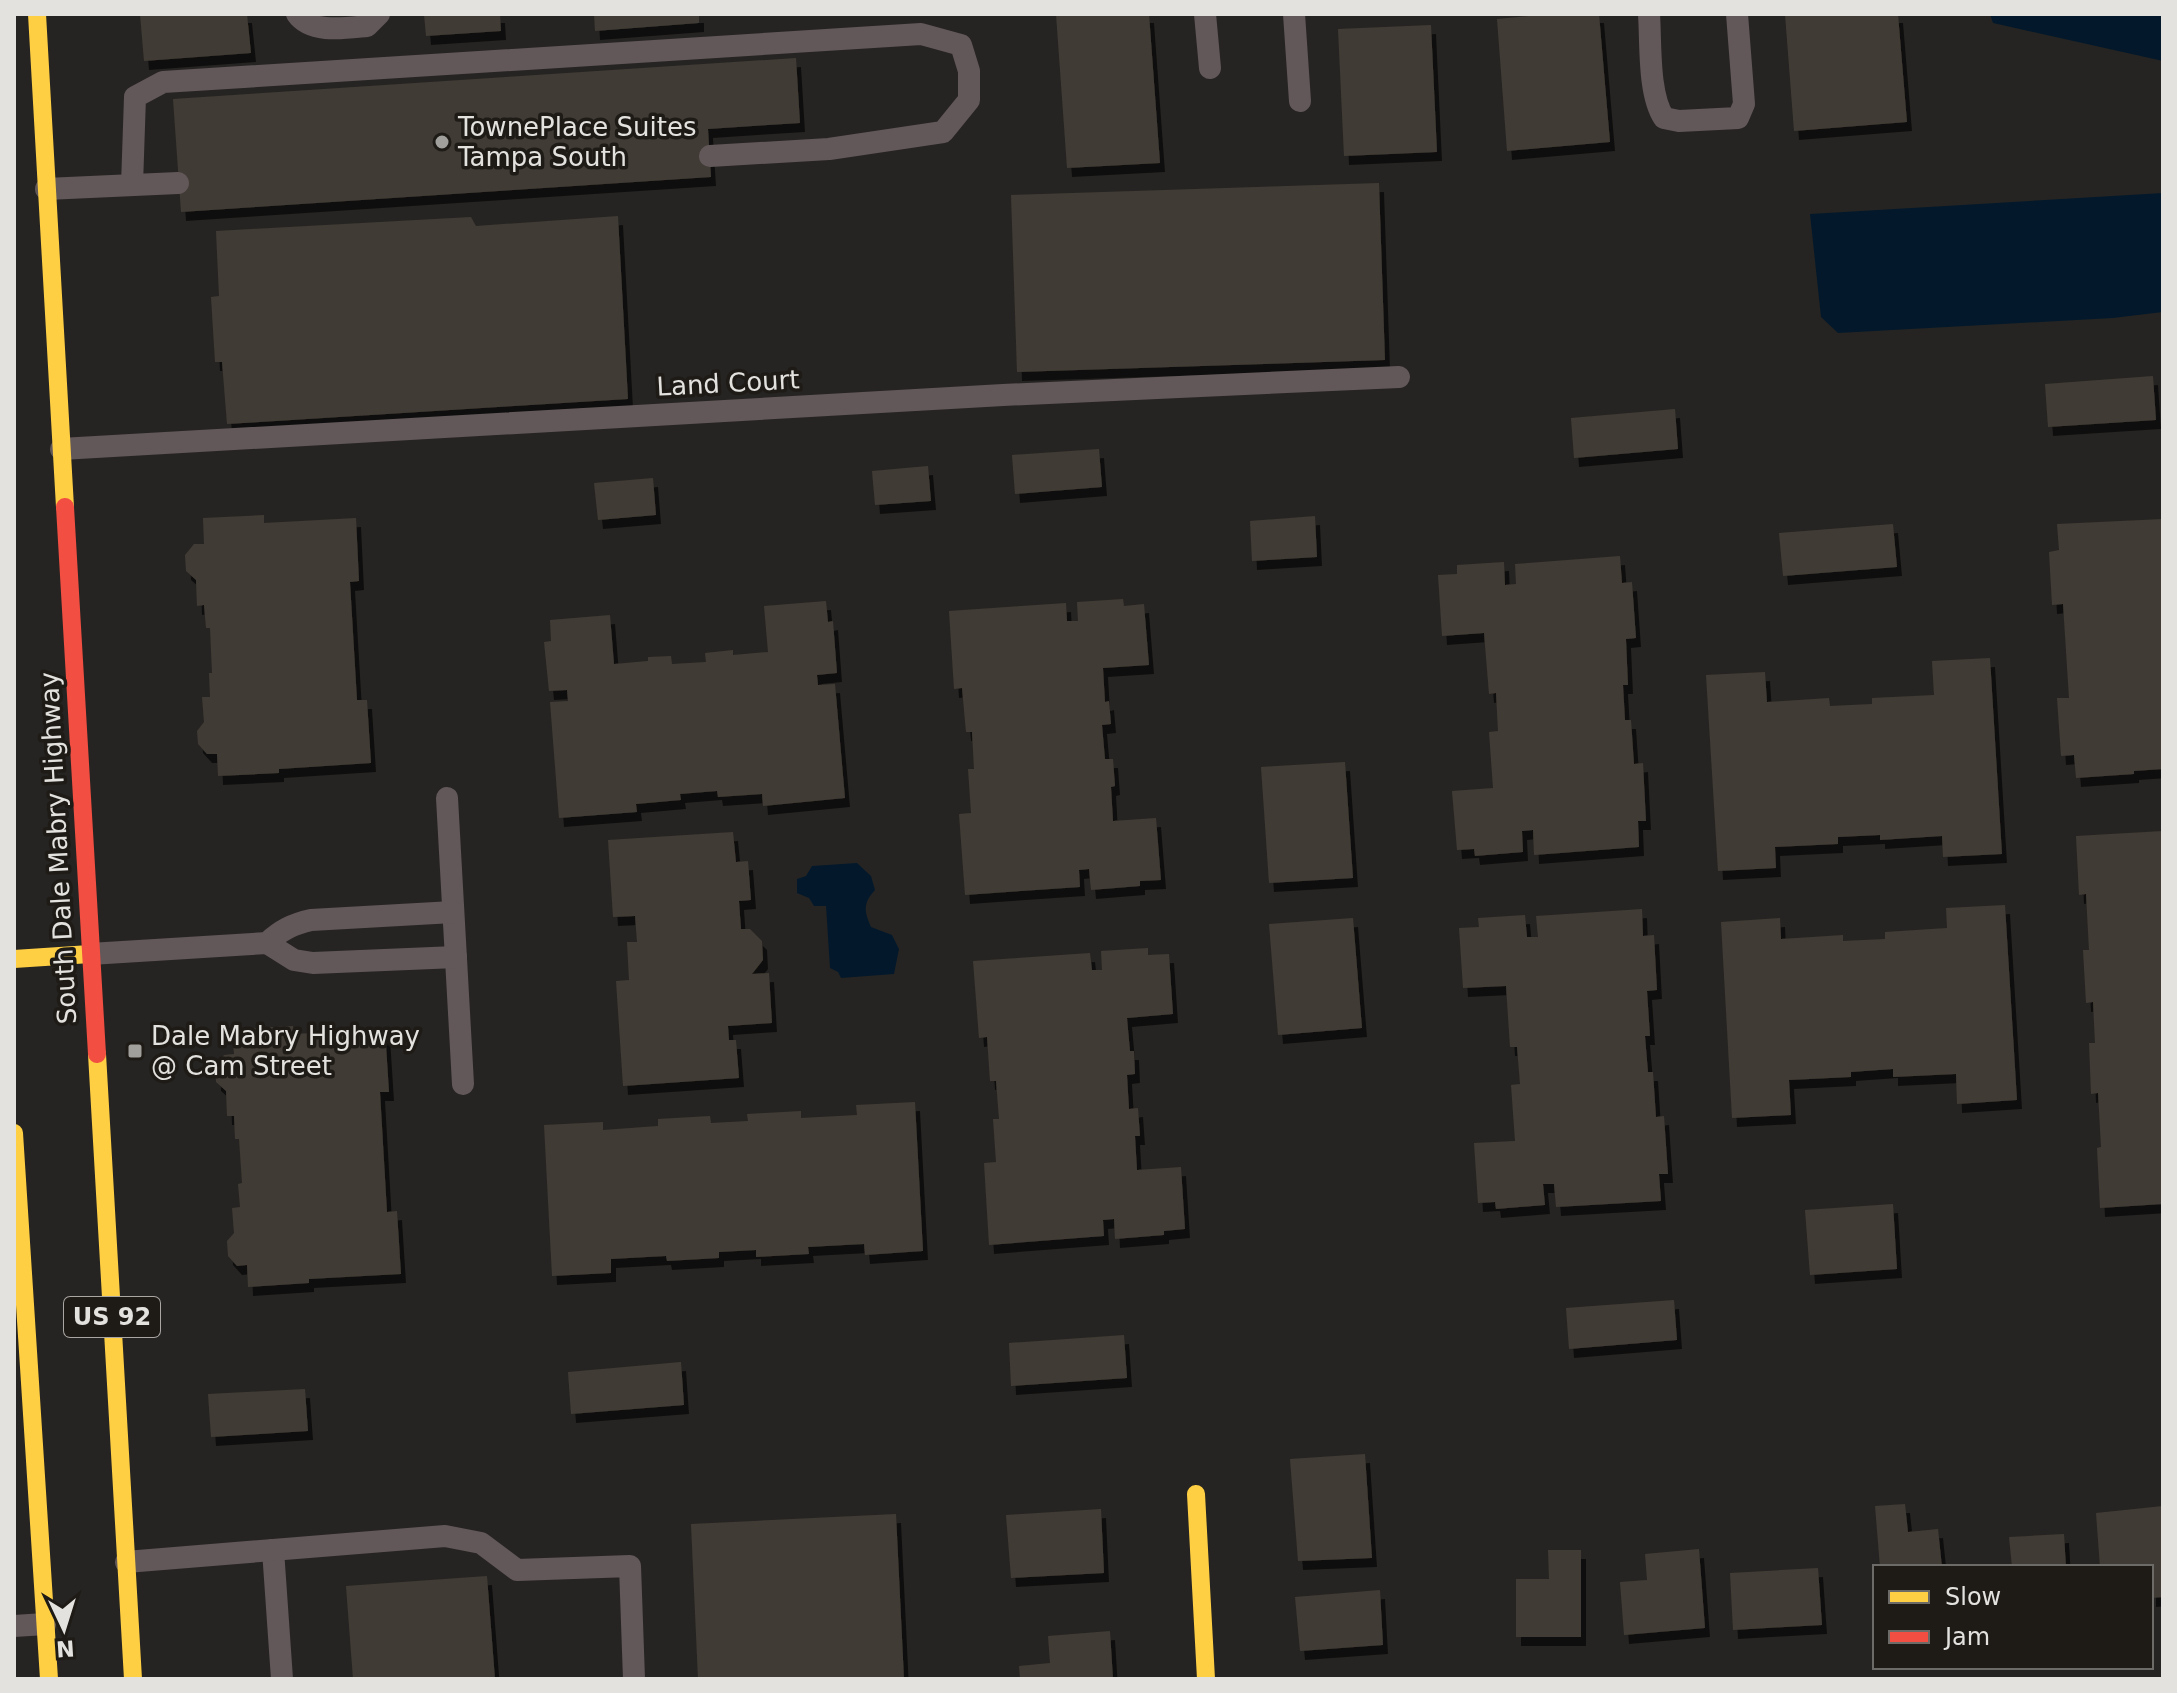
<svg xmlns="http://www.w3.org/2000/svg" width="2177" height="1693" font-family="'DejaVu Sans',sans-serif">
<style>
.water{fill:#03192b}
.building{fill:#403b34;filter:url(#shadow)}
.lines{fill:none;stroke-linecap:round;stroke-linejoin:round}
.lane{stroke:#625859;stroke-width:22}
.slow{stroke:#ffcf43;stroke-width:18}
.jam{stroke:#f24e42;stroke-width:18}
.poi-dot{fill:#a2a09d;stroke:#1e1b17;stroke-width:3}
.labels{text-anchor:middle;dominant-baseline:central;stroke-width:7;stroke-linejoin:round;paint-order:stroke}
.shield{fill:#1e1b17;stroke:#a9a6a3;stroke-width:2}
.shield-label{font-size:24px;font-weight:bold;fill:#e4e2df}
.poi-label{font-size:26px;fill:#e4e2df;stroke:#1e1b17;text-anchor:start}
.street-label{font-size:26px;fill:#e4e2df;stroke:#1e1b17}
</style>
<defs>
<filter id="shadow"><feDropShadow dx="5" dy="9" stdDeviation="0" flood-color="#0009"/></filter>
</defs>
<rect width="100%" height="100%" fill="#262422"/>
<g class="water">
<polygon points="1990,14 2163,14 2163,61 1993,23"/>
<polygon points="2163,193 2163,312 2113,318 1838,333 1821,317 1810,214"/>
<path d="M857,863L871,876L875,890C863,903 864,911 871,927L892,935L899,949L894,974L841,978L838,972L830,968L826,906H814L809,898L797,893V879L806,876L812,866Z"/>
</g>
<g class="building">
<polygon points="140,14 247,14 251,53 144,61"/>
<polygon points="424,14 500,14 501,31 426,36"/>
<polygon points="594,14 699,14 699,23 595,31"/>
<polygon points="1056,14 1149,14 1160,163 1067,168"/>
<polygon points="1551,14 1599,14 1610,142 1507,151 1497,19"/>
<polygon points="1785,14 1898,14 1907,122 1794,131"/>
<polygon points="1431,25 1437,152 1344,156 1338,29"/>
<polygon points="796,58 800,123 708,129 711,177 181,212 173,99"/>
<polygon points="1379,183 1385,360 1017,372 1011,195"/>
<polygon points="618,216 628,399 227,424 222,362 215,362 211,297 219,296 216,231 471,217 476,226"/>
<polygon points="2153,376 2156,420 2048,427 2045,384"/>
<polygon points="1675,409 1678,449 1574,458 1571,418"/>
<polygon points="1099,449 1102,487 1015,494 1012,455"/>
<polygon points="928,466 931,501 875,505 872,471"/>
<polygon points="653,478 656,515 598,520 594,483"/>
<polygon points="264,515 264,523 356,518 359,581 350,582 357,700 367,700 371,763 279,769 279,773 218,776 217,754 207,754 198,744 197,731 204,722 202,697 210,697 209,673 212,673 210,628 206,628 204,605 197,606 196,580 186,571 185,555 194,544 204,544 203,518"/>
<polygon points="1315,516 1317,557 1252,561 1250,521"/>
<polygon points="2163,519 2163,769 2134,771 2134,774 2076,778 2074,755 2061,756 2057,698 2069,698 2063,604 2052,605 2049,552 2059,550 2057,524"/>
<polygon points="1893,524 1897,567 1783,576 1779,533"/>
<polygon points="1620,556 1622,583 1632,582 1636,638 1626,639 1628,685 1623,685 1625,720 1631,720 1634,764 1643,763 1646,821 1638,821 1639,847 1534,855 1533,830 1522,831 1523,852 1475,856 1474,849 1457,850 1452,791 1493,788 1489,732 1498,731 1496,693 1489,694 1484,633 1442,636 1438,575 1457,574 1457,565 1504,562 1505,585 1516,584 1515,564"/>
<polygon points="1123,599 1124,606 1144,604 1149,665 1103,668 1105,702 1109,701 1111,724 1102,725 1105,759 1113,759 1115,786 1111,787 1113,821 1156,818 1161,880 1140,881 1140,886 1091,890 1089,869 1079,870 1080,887 965,895 959,814 971,813 968,769 974,769 972,732 966,732 962,688 954,689 949,611 1066,603 1067,621 1078,621 1077,602"/>
<polygon points="826,601 828,622 833,621 837,673 817,675 818,685 835,684 845,798 763,806 762,794 718,797 717,791 680,794 681,800 636,804 637,812 559,818 550,702 568,701 567,690 549,691 544,642 551,641 550,620 610,615 614,664 648,661 648,657 671,656 672,664 706,662 705,653 733,650 733,655 768,652 764,606"/>
<polygon points="1990,658 2002,854 1943,857 1942,836 1880,840 1880,835 1838,837 1838,844 1775,847 1776,868 1718,871 1706,675 1765,672 1767,702 1829,698 1830,706 1872,704 1872,698 1934,695 1932,661"/>
<polygon points="1345,762 1353,878 1269,883 1261,767"/>
<polygon points="2163,831 2163,1204 2100,1208 2097,1148 2101,1147 2098,1093 2091,1094 2089,1043 2095,1043 2093,1002 2086,1003 2083,950 2089,950 2086,894 2079,895 2076,836"/>
<polygon points="733,832 736,862 748,861 751,900 739,901 741,929 750,929 762,941 763,960 752,974 769,973 772,1023 728,1026 729,1040 736,1040 739,1078 623,1086 616,981 629,980 627,942 637,942 635,916 613,917 608,840"/>
<polygon points="2005,905 2017,1100 1957,1104 1956,1074 1893,1077 1893,1069 1851,1072 1851,1077 1789,1080 1791,1115 1732,1118 1721,922 1780,918 1781,939 1843,935 1843,941 1885,939 1885,932 1947,928 1946,908"/>
<polygon points="1642,909 1643,936 1654,935 1657,990 1647,991 1650,1036 1645,1036 1648,1072 1653,1072 1656,1117 1664,1116 1668,1174 1659,1174 1661,1201 1556,1207 1554,1184 1543,1184 1545,1205 1496,1209 1495,1202 1478,1203 1474,1143 1515,1141 1511,1085 1520,1084 1517,1047 1510,1047 1506,986 1463,988 1459,928 1479,927 1478,918 1525,915 1527,937 1538,937 1536,916"/>
<polygon points="1353,918 1362,1028 1278,1035 1269,924"/>
<polygon points="1148,948 1148,955 1169,954 1173,1014 1127,1018 1130,1051 1134,1051 1135,1074 1127,1075 1129,1109 1138,1108 1140,1136 1135,1136 1137,1170 1181,1167 1185,1229 1164,1231 1164,1235 1115,1239 1114,1219 1103,1220 1104,1236 989,1245 984,1163 996,1162 993,1119 999,1119 996,1081 990,1081 987,1037 979,1038 973,961 1090,953 1092,970 1102,970 1101,951"/>
<polygon points="293,1026 294,1034 385,1029 389,1092 380,1092 387,1212 397,1211 401,1274 309,1279 309,1283 248,1287 247,1265 237,1266 228,1256 227,1241 234,1233 232,1208 240,1207 238,1184 242,1183 239,1139 235,1139 234,1116 227,1116 226,1091 216,1082 215,1067 224,1055 234,1054 232,1029"/>
<polygon points="915,1102 923,1251 865,1255 864,1244 808,1247 809,1254 756,1257 756,1250 719,1252 719,1258 667,1261 666,1256 611,1259 611,1273 552,1276 544,1125 603,1122 603,1130 658,1126 658,1119 710,1116 711,1123 748,1121 747,1114 801,1111 801,1118 857,1115 856,1105"/>
<polygon points="1893,1204 1897,1269 1810,1275 1805,1210"/>
<polygon points="1674,1300 1677,1340 1569,1349 1566,1308"/>
<polygon points="1124,1335 1127,1378 1011,1386 1009,1343"/>
<polygon points="681,1362 684,1405 571,1414 568,1372"/>
<polygon points="305,1389 308,1431 211,1437 208,1394"/>
<polygon points="1365,1454 1372,1558 1298,1561 1290,1459"/>
<polygon points="1905,1504 1908,1532 1938,1529 1942,1567 1880,1567 1875,1506"/>
<polygon points="2163,1506 2163,1597 2151,1598 2151,1567 2100,1567 2096,1513"/>
<polygon points="1101,1509 1104,1573 1011,1578 1006,1515"/>
<polygon points="896,1514 904,1679 698,1679 691,1524"/>
<polygon points="2064,1534 2066,1567 2012,1567 2009,1537"/>
<polygon points="1699,1549 1705,1628 1624,1635 1620,1582 1647,1580 1645,1554"/>
<polygon points="1548,1550 1581,1550 1581,1637 1516,1637 1516,1579 1549,1579"/>
<polygon points="1818,1568 1822,1625 1733,1630 1730,1573"/>
<polygon points="487,1576 495,1679 353,1679 346,1586"/>
<polygon points="1380,1590 1383,1645 1300,1651 1295,1597"/>
<polygon points="1110,1631 1113,1679 1020,1679 1019,1666 1050,1663 1048,1636"/>
</g>
<g class="lines">
<g class="lane">
<path d="M297,14C311,34 346,28 367,26L379,14"/>
<polyline points="1205,14 1210,68"/>
<polyline points="1294,14 1300,101"/>
<path d="M1649,14C1651,43 1648,94 1664,118L1679,121L1738,118L1744,104L1737,14"/>
<polyline points="132,185 135,97 163,82 921,34 961,45 969,71 969,100 943,132 829,149 710,156"/>
<polyline points="46,189 178,183"/>
<polyline points="61,449 1003,395 1399,377"/>
<polyline points="447,798 463,1084"/>
<polyline points="267,943 294,960 313,963 456,957"/>
<path d="M90,954L267,943C281,930 293,924 311,920L453,912"/>
<polyline points="273,1550 282,1679"/>
<polyline points="126,1562 445,1536 481,1543 517,1570 630,1566 634,1679"/>
<polyline points="14,1626 45,1624"/>
</g>
<g class="slow">
<polyline points="37,14 65,507"/>
<polyline points="14,959 90,954"/>
<polyline points="97,1054 133,1679"/>
<polyline points="14,1133 49,1679"/>
<polyline points="1196,1494 1206,1679"/>
</g>
<polyline class="jam" points="65,507 97,1054"/>
</g>
<g class="poi-dot">
<circle cx="442" cy="142" r="8"/>
<rect x="127" y="1043" width="16" height="16" rx="4"/>
</g>
<g class="labels">
<rect class="shield" x="64" y="1297" width="96" height="40" rx="6"/>
<g class="shield-label">
<text x="112" y="1317">US 92</text>
</g>
<g class="poi-label">
<text x="458" y="127">TownePlace Suites<tspan x="458" dy="30">Tampa South</tspan></text>
<text x="151" y="1036">Dale Mabry Highway<tspan x="151" dy="30">@ Cam Street</tspan></text>
</g>
<g class="street-label">
<text transform="translate(728 383) rotate(-3)">Land Court</text>
<text transform="translate(58 848) rotate(-93)">South Dale Mabry Highway</text>
</g>
</g>
<rect width="2177" height="1693" fill="none" stroke="#e4e2df" stroke-width="32"/>
<rect x="1873" y="1565" width="280" height="104" fill="#1e1b17" stroke="#6d6b67" stroke-width="2"/>
<rect x="1889" y="1591" width="40" height="12" fill="#ffcf43" stroke="#6d6b67" stroke-width="2"/>
<text x="1945" y="1605" font-size="24" fill="#e4e2df">Slow</text>
<rect x="1889" y="1631" width="40" height="12" fill="#f24e42" stroke="#6d6b67" stroke-width="2"/>
<text x="1945" y="1645" font-size="24" fill="#e4e2df">Jam</text>
<g transform="translate(64 1629) rotate(176)" stroke="#1e1b17" stroke-width="6" paint-order="stroke">
<path d="M0-6L14 30L0 20L-14 30Z" fill="#e4e2df"/>
<text y="-12" font-size="22" font-weight="bold" text-anchor="middle" fill="#e4e2df">N</text>
</g>
</svg>
